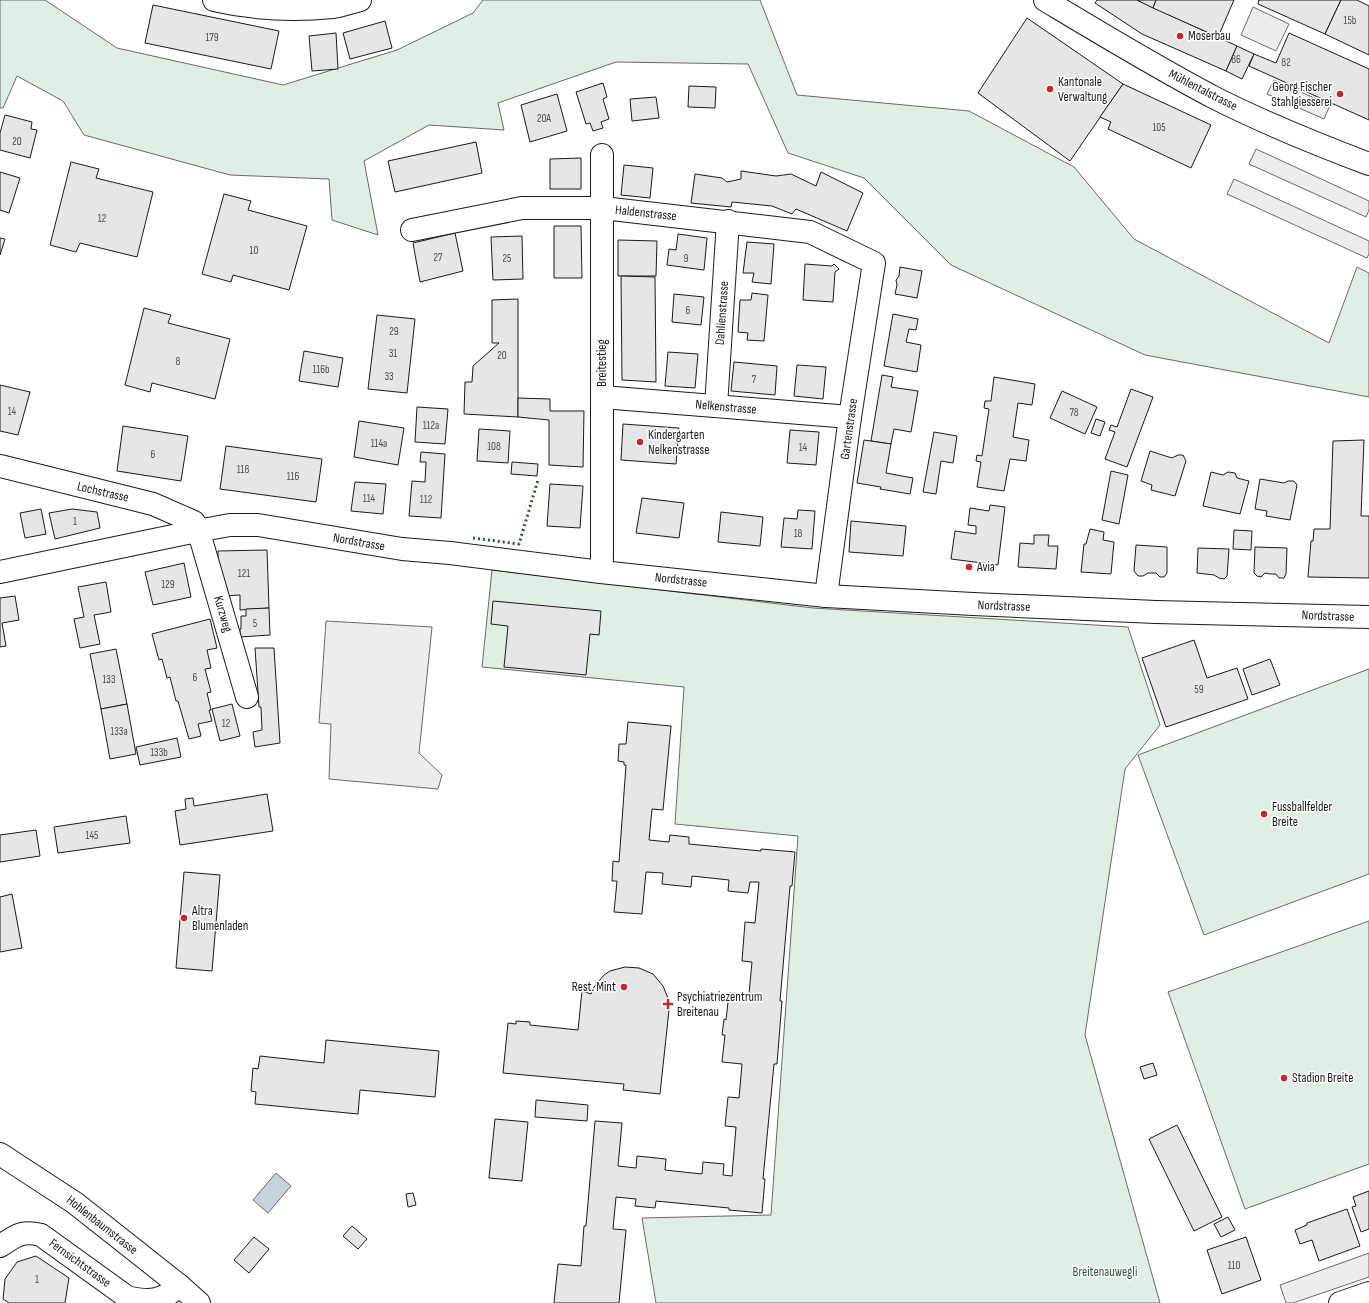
<svg xmlns="http://www.w3.org/2000/svg" width="1369" height="1303" font-family="'Sofia Sans Condensed',sans-serif">
<style>
.green{fill:#e0efe3;stroke:#6a6a6a}
.parking{fill:#ededed;stroke:#6a6a6a}
.water{fill:#c6d2dc;stroke:#6a6a6a}
.building{fill:#e6e6e6;stroke:#1a1a1a}
.lines{fill:none;stroke-linecap:round;stroke-linejoin:round}
.minor-casing{stroke:#1a1a1a;stroke-width:24}
.minor{stroke:#fff;stroke-width:22}
.hedge{stroke:#2b5a34;stroke-width:3;stroke-dasharray:2 3;stroke-linecap:butt}
.poi-dot{fill:#c62828;stroke:#fff;stroke-width:1.5}
.labels{text-anchor:middle;dominant-baseline:central;stroke-width:3;stroke-linejoin:round;paint-order:stroke}
.number-label{font-size:11px;fill:#4d4d4d}
.poi-label{font-size:13px;fill:#1a1a1a;stroke:#fff;text-anchor:start}
.street-label{font-size:13px;fill:#1a1a1a;stroke:#fff}
.park-label{font-size:13px;fill:#2b5a34;stroke:#fff}
</style>
<rect width="100%" height="100%" fill="#fff"/>
<g class="green">
<polygon points="0,0 45,0 117,48 283,85 397,50 473,13 483,0 760,0 797,95 969,111 1074,167 1134,239 1329,343 1357,267 1369,273 1369,397 1145,355 951,265 864,178 788,153 748,64 616,62 498,103 504,130 429,125 364,161 378,235 332,220 329,179 230,175 84,135 63,101 17,76 3,108 0,108"/>
<polygon points="492,570 813,608 1128,627 1160,725 1125,769 1085,1035 1160,1303 656,1303 642,1218 771,1215 798,836 675,824 684,687 482,667"/>
<polygon points="1369,669 1369,874 1204,935 1138,755"/>
<polygon points="1369,921 1369,1164 1245,1209 1168,992"/>
</g>
<g class="parking">
<polygon points="1253,7 1289,24 1276,51 1241,35"/>
<polygon points="1274,80 1330,105 1324,119 1267,94"/>
<polygon points="1256,149 1369,201 1369,210 1366,217 1249,164"/>
<polygon points="1234,179 1369,241 1369,254 1367,258 1227,194"/>
<polygon points="326,621 432,627 419,753 442,775 438,789 329,779 331,724 319,723"/>
<polygon points="1369,1253 1369,1277 1293,1303 1286,1303 1280,1285"/>
</g>
<polygon class="water" points="276,1173 291,1186 268,1213 253,1200"/>
<g class="building">
<polygon points="1097,0 1137,0 1237,46 1226,71 1142,34 1095,3"/>
<polygon points="1137,0 1156,0 1153,8"/>
<polygon points="1156,0 1234,0 1218,37 1153,8"/>
<polygon points="1259,0 1341,0 1325,34 1258,4"/>
<polygon points="1341,0 1357,0 1369,6 1369,55 1325,34"/>
<polygon points="153,5 279,31 271,69 145,43"/>
<polygon points="1027,18 1123,84 1070,161 978,93"/>
<polygon points="385,21 392,48 350,59 343,33"/>
<polygon points="336,33 338,69 312,71 309,36"/>
<polygon points="1289,33 1369,69 1369,120 1249,66 1254,54 1276,63"/>
<polygon points="1237,46 1254,54 1242,79 1226,71"/>
<polygon points="603,83 607,97 603,99 609,119 601,122 603,128 593,131 590,123 586,124 576,92"/>
<polygon points="1123,84 1211,125 1191,168 1108,129 1111,122 1100,117"/>
<polygon points="689,86 716,87 715,108 688,107"/>
<polygon points="557,94 567,131 530,142 521,105"/>
<polygon points="656,97 659,118 632,121 630,99"/>
<polygon points="5,115 32,122 31,129 37,130 30,158 0,150 0,133"/>
<polygon points="476,142 482,173 395,192 388,161"/>
<polygon points="581,158 581,189 550,189 550,159"/>
<polygon points="71,162 99,169 96,178 153,192 137,257 80,243 76,252 50,245"/>
<polygon points="624,165 653,168 650,198 621,195"/>
<polygon points="741,171 776,176 791,174 816,186 821,172 863,193 847,231 796,209 792,214 772,206 732,202 731,207 691,203 695,174 722,178 727,182 741,179"/>
<polygon points="0,172 20,178 9,213 0,210"/>
<polygon points="224,194 251,201 248,210 307,226 289,290 233,275 231,282 202,274"/>
<polygon points="554,226 581,226 582,278 554,278"/>
<polygon points="455,233 463,271 420,282 413,243"/>
<polygon points="678,234 707,238 704,270 667,265 669,249 676,250"/>
<polygon points="522,236 523,279 493,280 491,237"/>
<polygon points="0,238 5,239 0,255"/>
<polygon points="618,240 657,241 656,276 618,276"/>
<polygon points="747,242 774,244 771,284 752,282 754,273 743,273"/>
<polygon points="805,264 832,266 834,264 839,269 835,272 833,302 803,300"/>
<polygon points="900,267 922,271 917,298 895,294 897,285 896,280 899,276"/>
<polygon points="621,276 655,277 656,382 622,380"/>
<polygon points="752,293 768,295 764,341 747,340 748,333 738,332 740,300 751,300"/>
<polygon points="674,294 704,297 701,325 672,322"/>
<polygon points="518,299 518,417 464,414 465,382 472,382 473,366 499,343 492,343 492,300"/>
<polygon points="144,308 171,315 168,323 230,339 215,399 152,383 150,392 125,385"/>
<polygon points="893,314 918,319 916,330 909,329 906,342 921,345 917,372 884,366"/>
<polygon points="377,315 415,319 407,393 368,389"/>
<polygon points="304,351 343,358 338,387 299,381"/>
<polygon points="668,352 698,354 695,388 665,386"/>
<polygon points="734,362 777,366 775,395 731,391"/>
<polygon points="797,365 826,367 823,399 794,396"/>
<polygon points="882,375 893,377 891,387 918,391 911,432 894,429 891,444 871,441"/>
<polygon points="994,377 1035,384 1032,405 1018,403 1013,437 1029,440 1026,461 1010,459 1004,491 977,487 981,462 976,461 977,455 982,456 989,409 984,408 985,401 991,401"/>
<polygon points="0,385 30,392 18,435 0,431"/>
<polygon points="1131,389 1153,397 1127,467 1105,459 1115,432 1109,430 1111,425 1117,427"/>
<polygon points="1062,391 1097,407 1085,434 1050,418"/>
<polygon points="518,398 550,399 550,411 584,411 583,467 549,465 549,420 518,417"/>
<polygon points="417,407 448,409 445,444 415,442"/>
<polygon points="1096,419 1105,422 1100,436 1091,433"/>
<polygon points="359,421 404,428 398,465 354,457"/>
<polygon points="623,424 679,428 676,464 621,460"/>
<polygon points="123,426 188,436 181,481 117,471"/>
<polygon points="479,429 510,431 508,463 477,461"/>
<polygon points="790,430 819,432 816,465 787,463"/>
<polygon points="934,432 957,436 953,463 941,461 936,494 923,492"/>
<polygon points="864,440 891,444 886,473 913,478 910,494 880,489 881,487 857,483"/>
<polygon points="1364,440 1361,516 1369,516 1369,578 1308,577 1311,541 1313,541 1314,529 1330,529 1333,441"/>
<polygon points="226,446 322,459 316,502 220,489"/>
<polygon points="1150,451 1172,458 1178,455 1183,455 1186,461 1175,496 1151,490 1152,485 1141,481"/>
<polygon points="421,452 445,454 441,518 409,516 412,481 425,482 426,462 420,462"/>
<polygon points="512,462 538,464 537,476 511,474"/>
<polygon points="1111,471 1128,475 1119,524 1102,520"/>
<polygon points="1211,472 1223,475 1228,472 1235,473 1237,478 1249,481 1240,514 1203,506"/>
<polygon points="1260,479 1284,483 1288,481 1294,481 1297,485 1290,520 1266,516 1267,511 1255,509"/>
<polygon points="355,482 386,484 383,514 351,511"/>
<polygon points="550,484 583,486 580,528 547,526"/>
<polygon points="642,498 684,503 679,538 636,533"/>
<polygon points="990,505 1005,507 998,565 951,559 955,531 976,534 976,526 968,525 970,508 989,511"/>
<polygon points="41,509 46,534 25,538 20,513"/>
<polygon points="72,509 97,512 100,528 55,539 49,513"/>
<polygon points="798,510 815,511 812,549 781,547 784,518 797,519"/>
<polygon points="721,512 763,517 760,546 718,542"/>
<polygon points="851,521 906,526 903,556 849,552"/>
<polygon points="1090,529 1104,532 1103,540 1114,542 1111,574 1081,572 1084,544 1086,544"/>
<polygon points="1234,530 1252,531 1251,550 1233,549"/>
<polygon points="1034,535 1049,535 1048,546 1058,546 1056,569 1018,567 1020,543 1034,544"/>
<polygon points="1136,545 1167,547 1167,573 1164,577 1160,577 1156,573 1148,573 1143,576 1138,576 1134,571"/>
<polygon points="1255,547 1287,548 1286,574 1284,578 1279,578 1276,574 1270,574 1265,573 1261,577 1257,576 1254,573"/>
<polygon points="1198,548 1229,549 1227,576 1224,579 1219,578 1214,575 1197,573"/>
<polygon points="267,550 269,608 240,610 240,595 223,596 220,580 220,567 218,567 218,551"/>
<polygon points="184,563 191,597 153,605 145,572"/>
<polygon points="106,582 111,612 94,615 100,644 80,648 74,619 84,617 78,587"/>
<polygon points="15,596 19,620 2,623 6,646 0,647 0,598"/>
<polygon points="493,601 601,611 599,635 590,634 586,675 504,667 508,626 491,624"/>
<polygon points="269,608 270,635 240,637 240,629 241,629 241,616 246,616 246,609"/>
<polygon points="210,619 217,648 207,650 211,668 205,669 211,692 207,693 211,710 209,710 212,721 198,724 201,736 189,739 178,701 176,701 170,677 167,678 162,659 159,660 152,634"/>
<polygon points="1194,640 1207,678 1237,668 1248,699 1166,727 1142,658"/>
<polygon points="255,648 274,648 280,743 255,747 253,732 262,730 261,707 259,707"/>
<polygon points="116,649 127,704 101,709 90,654"/>
<polygon points="1270,659 1280,685 1252,695 1243,669"/>
<polygon points="127,704 136,754 110,759 101,709"/>
<polygon points="232,704 240,736 220,741 212,709"/>
<polygon points="628,722 671,726 663,810 652,809 649,840 669,842 670,835 689,837 689,844 761,851 761,849 795,852 792,886 790,886 780,1001 782,1001 777,1064 774,1064 763,1179 765,1179 762,1213 729,1210 729,1208 656,1201 655,1208 635,1206 636,1199 616,1197 613,1229 626,1230 619,1303 554,1303 558,1264 581,1266 584,1226 586,1226 595,1121 622,1123 618,1166 636,1168 637,1156 666,1159 665,1170 702,1174 703,1162 724,1164 723,1175 732,1176 736,1127 725,1126 728,1097 739,1098 742,1064 722,1062 725,1035 722,1035 724,1019 726,1020 729,993 749,994 752,962 742,961 745,922 755,923 759,882 750,882 748,893 728,891 729,880 692,876 691,887 662,884 663,873 646,872 642,914 614,912 617,881 612,881 613,861 619,862 626,765 624,765 624,762 618,761 619,744 626,744"/>
<polygon points="177,738 181,757 140,765 136,747"/>
<polygon points="267,794 273,831 180,845 175,811 186,809 185,799 193,798 194,806"/>
<polygon points="126,816 130,843 58,853 54,827"/>
<polygon points="36,830 40,856 0,862 0,835"/>
<polygon points="184,872 220,875 212,971 176,968"/>
<polygon points="12,894 22,948 0,952 0,897"/>
<polygon points="625,967 639,968 653,974 663,986 668,998 669,1010 660,1094 623,1090 624,1084 503,1073 508,1023 516,1024 516,1021 530,1022 530,1025 578,1030 582,991 591,994 594,987 604,975 610,971"/>
<polygon points="326,1040 439,1051 435,1097 360,1090 358,1114 255,1104 256,1092 251,1091 253,1068 258,1069 260,1056 324,1063"/>
<polygon points="1153,1063 1157,1075 1144,1079 1140,1067"/>
<polygon points="536,1100 588,1105 587,1121 535,1117"/>
<polygon points="495,1119 528,1122 522,1181 489,1178"/>
<polygon points="1177,1125 1222,1217 1194,1231 1149,1139"/>
<polygon points="1369,1191 1369,1229 1361,1232 1352,1207 1356,1206 1353,1197"/>
<polygon points="413,1193 416,1205 408,1207 406,1194"/>
<polygon points="1347,1209 1360,1246 1319,1261 1312,1240 1300,1244 1295,1230 1307,1225 1307,1223"/>
<polygon points="1228,1217 1235,1230 1221,1237 1214,1224"/>
<polygon points="352,1226 367,1239 358,1249 343,1236"/>
<polygon points="254,1237 269,1249 249,1273 234,1260"/>
<polygon points="1246,1237 1261,1280 1222,1294 1207,1250"/>
<polygon points="36,1256 69,1278 65,1303 9,1303 3,1299 5,1279 17,1262"/>
</g>
<g class="lines">
<g class="minor-casing">
<g id="minor">
<path d="M214,0C253,9 294,11 333,7C342,6 352,2 360,0"/>
<path d="M1045,0C1100,33 1156,67 1213,97C1264,123 1316,144 1369,164"/>
<polyline points="412,230 522,208 603,208 810,232 874,263 850,417 826,596"/>
<polyline points="602,397 850,417"/>
<polyline points="716,406 728,221"/>
<polyline points="0,466 153,504 194,522 202,543 247,697"/>
<polyline points="0,572 197,531 230,525 258,525 402,549 450,553 601,572 826,596 973,604 1156,612 1369,617"/>
<polyline points="601,572 602,558 602,155"/>
<polyline points="0,1154 75,1203 180,1286 199,1303"/>
<path d="M0,1246C16,1236 21,1230 41,1235L127,1297C150,1303 161,1301 180,1286"/>
<polyline points="1340,1303 1369,1293"/>
</g>
</g>
<use href="#minor" class="minor"/>
<polyline class="hedge" points="473,538 519,544 538,480"/>
</g>
<g class="poi-dot">
<circle cx="1180" cy="36" r="4"/>
<circle cx="1050" cy="89" r="4"/>
<circle cx="1340" cy="94" r="4"/>
<circle cx="640" cy="442" r="4"/>
<circle cx="969" cy="567" r="4"/>
<circle cx="1264" cy="814" r="4"/>
<circle cx="184" cy="918" r="4"/>
<circle cx="624" cy="987" r="4"/>
<path d="M666 998h4v4h4v4h-4v4h-4v-4h-4v-4h4z"/>
<circle cx="1284" cy="1078" r="4"/>
</g>
<g class="labels">
<g class="number-label">
<text x="1350" y="20">15b</text>
<text x="212" y="37">179</text>
<text x="1236" y="59">86</text>
<text x="1286" y="62">82</text>
<text x="544" y="118">20A</text>
<text x="1159" y="127">105</text>
<text x="17" y="141">20</text>
<text x="102" y="218">12</text>
<text x="254" y="250">10</text>
<text x="438" y="257">27</text>
<text x="507" y="258">25</text>
<text x="686" y="258">9</text>
<text x="688" y="310">6</text>
<text x="394" y="331">29</text>
<text x="393" y="353">31</text>
<text x="502" y="355">20</text>
<text x="178" y="361">8</text>
<text x="321" y="369">116b</text>
<text x="389" y="376">33</text>
<text x="754" y="379">7</text>
<text x="12" y="411">14</text>
<text x="1074" y="412">78</text>
<text x="431" y="425">112a</text>
<text x="379" y="443">114a</text>
<text x="494" y="446">108</text>
<text x="803" y="447">14</text>
<text x="153" y="454">6</text>
<text x="243" y="469">118</text>
<text x="293" y="476">116</text>
<text x="369" y="498">114</text>
<text x="426" y="499">112</text>
<text x="75" y="521">1</text>
<text x="798" y="533">18</text>
<text x="244" y="573">121</text>
<text x="168" y="584">129</text>
<text x="255" y="623">5</text>
<text x="195" y="677">6</text>
<text x="109" y="679">133</text>
<text x="1199" y="689">59</text>
<text x="226" y="723">12</text>
<text x="119" y="731">133a</text>
<text x="159" y="752">133b</text>
<text x="92" y="835">145</text>
<text x="1234" y="1265">110</text>
<text x="37" y="1279">1</text>
</g>
<g class="poi-label">
<text x="1188" y="36">Moserbau</text>
<text x="1058" y="82">Kantonale<tspan x="1058" dy="15">Verwaltung</tspan></text>
<text x="1332" y="87" text-anchor="end">Georg Fischer<tspan x="1332" dy="15">Stahlgiesserei</tspan></text>
<text x="648" y="435">Kindergarten<tspan x="648" dy="15">Nelkenstrasse</tspan></text>
<text x="977" y="567">Avia</text>
<text x="1272" y="807">Fussballfelder<tspan x="1272" dy="15">Breite</tspan></text>
<text x="192" y="911">Altra<tspan x="192" dy="15">Blumenladen</tspan></text>
<text x="616" y="987" text-anchor="end">Rest. Mint</text>
<text x="677" y="997">Psychiatriezentrum<tspan x="677" dy="15">Breitenau</tspan></text>
<text x="1292" y="1078">Stadion Breite</text>
</g>
<g class="street-label">
<text transform="translate(1203 90) rotate(27)">Mühlentalstrasse</text>
<text transform="translate(646 213) rotate(6)">Haldenstrasse</text>
<text transform="translate(722 313) rotate(-86)">Dahlienstrasse</text>
<text transform="translate(602 363) rotate(-90)">Breitestieg</text>
<text transform="translate(726 407) rotate(5)">Nelkenstrasse</text>
<text transform="translate(849 429) rotate(-82)">Gartenstrasse</text>
<text transform="translate(103 492) rotate(13)">Lochstrasse</text>
<text transform="translate(359 542) rotate(10)">Nordstrasse</text>
<text transform="translate(681 580) rotate(6)">Nordstrasse</text>
<text transform="translate(1004 606) rotate(2)">Nordstrasse</text>
<text transform="translate(223 614) rotate(74)">Kurzweg</text>
<text transform="translate(1328 616) rotate(2)">Nordstrasse</text>
<text transform="translate(102 1225) rotate(38)">Hohlenbaumstrasse</text>
<text transform="translate(80 1263) rotate(36)">Fernsichtstrasse</text>
</g>
<g class="park-label">
<text x="1105" y="1272">Breitenauwegli</text>
</g>
</g>
</svg>
